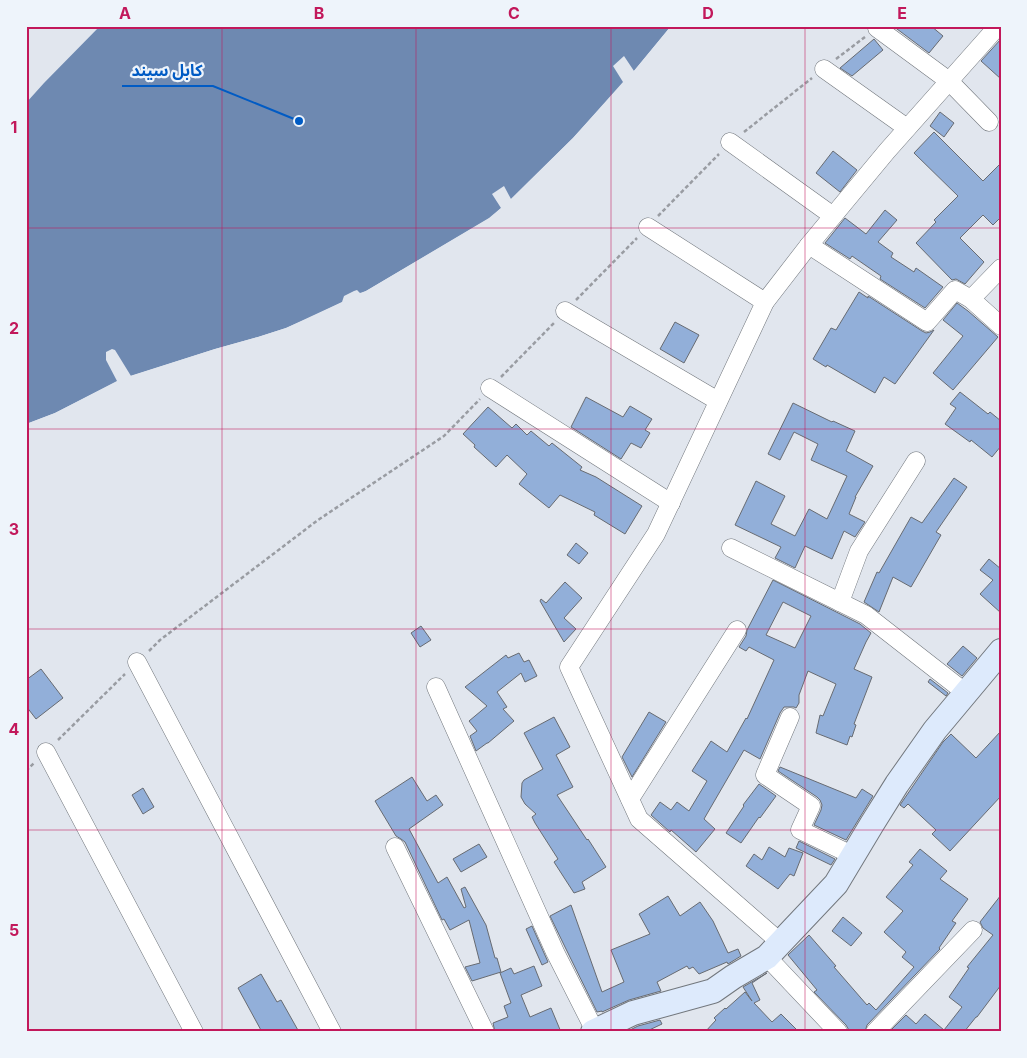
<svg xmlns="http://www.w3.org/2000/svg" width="1027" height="1058" font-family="Inter,'Noto Sans Arabic',sans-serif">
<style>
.water{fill:#6e89b1}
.pier{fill:#e1e6ee}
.building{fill:#92afd9;stroke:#676b72;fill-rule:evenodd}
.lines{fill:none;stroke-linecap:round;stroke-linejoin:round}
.street-casing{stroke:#72777d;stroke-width:19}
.secondary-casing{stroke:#72777d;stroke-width:26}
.path{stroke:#999ca2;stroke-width:2.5;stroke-dasharray:4 2.5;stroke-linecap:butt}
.street{stroke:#fff;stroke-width:18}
.secondary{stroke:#ddeafc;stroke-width:24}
.grid{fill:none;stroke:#c2185b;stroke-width:1;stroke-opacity:0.55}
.leader{fill:none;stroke:#005bc4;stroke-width:2}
.callout-dot{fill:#005bc4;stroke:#eef4fb;stroke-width:2}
.callout-label{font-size:16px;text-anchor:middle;font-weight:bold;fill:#005bc4;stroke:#eef4fb;stroke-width:4.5;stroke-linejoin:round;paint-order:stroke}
.neatline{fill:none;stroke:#c2185b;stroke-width:2}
.grid-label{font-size:16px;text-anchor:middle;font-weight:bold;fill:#c2185b}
</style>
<rect width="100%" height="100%" fill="#e1e6ee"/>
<polygon class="water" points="100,26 671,26 633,72 573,138 511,199 490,218 366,291 309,318 286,328 258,337 215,349 130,376 118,381 55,413 26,424 26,103 44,83"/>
<polygon class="pier" points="671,26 673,26 673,28 635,73 575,139 513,201 491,220 367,293 310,320 286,330 259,340 216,351 131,378 56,416 26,426 26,417 29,423 55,413 117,381 106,360 106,352 112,349 115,350 131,376 215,349 258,337 286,328 342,302 344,296 354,291 357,290 360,293 366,291 489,218 501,208 492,194 504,186 511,199 573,138 623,82 613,66 624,56 634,71"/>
<g class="building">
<polygon points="893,26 931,26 943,36 929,53"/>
<polygon points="874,39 883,50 852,76 840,68"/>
<polygon points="1001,39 1001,79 981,61"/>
<polygon points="940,112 954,123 944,137 930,126"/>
<polygon points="934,132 983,181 1001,163 1001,217 993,225 983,215 960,238 984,262 965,284 956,279 952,280 916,243 936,222 934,220 958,196 914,153"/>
<polygon points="833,151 857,170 840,192 816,173"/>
<polygon points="885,210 897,220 878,242 893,253 891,257 914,272 916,268 943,287 925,308 880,279 881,276 852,256 850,259 825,243 845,218 866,234"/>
<polygon points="859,292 868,298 868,296 922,331 926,333 930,332 934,330 895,384 884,377 875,393 827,365 826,367 813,359 831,328 836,330"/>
<polygon points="957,303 968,311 998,337 953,390 933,373 963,336 943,320"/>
<polygon points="675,322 699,335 684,363 660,349"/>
<polygon points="960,392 988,414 990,412 1001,421 1001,446 992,457 971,440 970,442 945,424 956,408 950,404"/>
<polygon points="586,397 623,417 630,406 652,419 645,430 650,433 641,448 631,443 621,459 571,427"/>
<polygon points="793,403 832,422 833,421 855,431 846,451 873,466 855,497 856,497 849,514 865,522 855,537 844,531 832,559 805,546 795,568 775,558 781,547 735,525 756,481 785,496 771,524 795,536 809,509 827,519 847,476 811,460 818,444 794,432 780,460 768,454"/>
<polygon points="488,407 512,428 516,424 527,435 531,431 549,446 552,443 582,467 580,470 596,477 642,506 625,534 594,515 595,512 560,495 549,508 519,484 527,474 507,455 496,467 474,447 475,445 463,434"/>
<polygon points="954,478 967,487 936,532 941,535 911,587 893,577 879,612 864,602 877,572 879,573 911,517 922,523"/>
<polygon points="576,543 588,553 579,564 567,555"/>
<polygon points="989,559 1001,569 1001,613 980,594 993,580 980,570"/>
<path d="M773,580L860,624L871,633L866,642L854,669L872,677L854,724L856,725L852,737L850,736L847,745L816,733L820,715L823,716L836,684L808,671L799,695V703L796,708L794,707H784L780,713L760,759L744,750L704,819L715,829L696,852L671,830L670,832L651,815L660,802L671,810L677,802L689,811L707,781L692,771L711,741L727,752L746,718L747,719L774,660L749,647L746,651L739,647L746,636L747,630ZM783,602L811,616L795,648L766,635Z"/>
<polygon points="565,582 582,598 564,618 576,629 564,642 540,601 541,599 546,603"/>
<polygon points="421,626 431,640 420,647 411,633"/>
<polygon points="963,646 977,658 962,676 947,664"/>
<polygon points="519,653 524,662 529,660 537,676 525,682 521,673 497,692 507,707 503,709 514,721 488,743 487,743 476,751 470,736 477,731 469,721 487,706 465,687 506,655 508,658"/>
<polygon points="41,669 63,698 36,719 26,706 26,680"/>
<polygon points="930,679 948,693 946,696 928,682"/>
<polygon points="649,712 666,722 632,777 622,757"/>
<polygon points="554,717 570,747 556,755 573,787 557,795 587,840 588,839 606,867 582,882 585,889 574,893 554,862 558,859 535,823 532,817 536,814 525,804 521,797 522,783 524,780 543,769 524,733"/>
<polygon points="1001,731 1001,796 950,851 932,834 936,830 908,804 904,808 900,805 943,742 951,734 976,758"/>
<polygon points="780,767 856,798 862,789 873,796 846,840 814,825 821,810 822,805 820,800 817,797 778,771"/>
<polygon points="412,777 427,801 436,795 443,805 409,829 438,883 447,877 464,908 466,907 461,889 465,887 486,925 495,958 497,958 501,972 472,981 465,967 480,963 469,920 450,930 444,919 442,920 405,842 401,839 396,836 375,801"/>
<polygon points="759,784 776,796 760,818 759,817 741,843 726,833 744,806 743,805"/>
<polygon points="143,788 154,807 143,814 132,795"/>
<polygon points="799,841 835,859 831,865 796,848"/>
<polygon points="479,844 487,857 461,872 453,859"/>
<polygon points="769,847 785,857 789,848 803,853 794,876 790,874 778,889 746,866 754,854 762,860"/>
<polygon points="920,849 947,871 940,879 968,899 952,921 956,923 939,948 940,949 867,1025 865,1032 850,1032 846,1025 814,992 817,990 788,955 809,935 836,966 834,967 867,1005 869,1003 876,1010 914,967 902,957 906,952 884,932 903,911 886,897 913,865 909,862"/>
<polygon points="1001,895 1001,985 977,1017 976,1017 964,1032 895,1032 892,1029 906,1015 916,1024 925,1014 944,1030 962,1007 949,997 969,968 967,967 993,935 983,928 980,922"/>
<polygon points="668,896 680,916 700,902 713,921 728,953 738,949 741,956 728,964 727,962 699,974 693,967 689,969 687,966 657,982 661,991 629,1000 602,1012 602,1011 597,1012 565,947 550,916 571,905 602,992 624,982 611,950 650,934 639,914"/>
<polygon points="843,917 862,933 851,946 832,931"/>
<polygon points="532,926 548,962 542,965 526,929"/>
<polygon points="534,966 542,986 521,995 530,1017 551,1008 561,1032 495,1032 493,1023 508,1017 504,1006 511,1003 500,973 511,968 514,974"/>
<polygon points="767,973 752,983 760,1000 754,1003 772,1022 781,1014 799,1032 705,1032 716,1020 714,1018 725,1008 726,1009 745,992 752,1001 743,987"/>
<polygon points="261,974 277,1002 281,1000 299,1032 262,1032 238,988"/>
<polygon points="660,1020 662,1024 645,1032 626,1032 638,1026"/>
</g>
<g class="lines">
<g class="street-casing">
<g id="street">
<polyline points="877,28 949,81 989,122"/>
<polyline points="824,69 907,128"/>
<polyline points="730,142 833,216"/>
<polyline points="648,227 765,302"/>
<polyline points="809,245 927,322 955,290 971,299 1001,268"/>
<polyline points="971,299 1001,326"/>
<polyline points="565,311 718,401"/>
<polyline points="490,388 671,503"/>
<polyline points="731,548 866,615 966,693"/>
<polyline points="840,602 859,551 916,461"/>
<polyline points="137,662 332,1032"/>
<polyline points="436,687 555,952 595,1031"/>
<polyline points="790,717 765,775 811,806 800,830 854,856"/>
<polyline points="46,752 194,1032"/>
<polyline points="630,799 737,630"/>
<polyline points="395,847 485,1032"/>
<polyline points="781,943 639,819 569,667 656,534 765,302 809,245 887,151 998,26"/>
<polyline points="767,957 838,1032"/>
<polyline points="875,1032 973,930"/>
</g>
</g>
<g class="secondary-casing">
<polyline id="secondary" points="593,1032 633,1013 713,991 733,977 767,957 836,884 872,824 897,784 935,730 1001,651"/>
</g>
<g class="path">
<polyline points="836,59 865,37"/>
<polyline points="744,132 812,78"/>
<polyline points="658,216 719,154"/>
<polyline points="576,300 637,238"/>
<polyline points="501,377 555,322"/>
<polyline points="149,651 160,640 318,520 444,436 480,399"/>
<polyline points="58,740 125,674"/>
<polyline points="26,771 34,763"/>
</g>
<use href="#street" class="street"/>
<use href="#secondary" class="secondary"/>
</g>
<path class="grid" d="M222,26V1032M416,26V1032M611,26V1032M805,26V1032M26,228H1001M26,429H1001M26,629H1001M26,830H1001"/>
<path class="leader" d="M299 121L213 86H122"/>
<circle class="callout-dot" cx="299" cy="121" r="5"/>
<g class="callout-label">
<text x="167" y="76">کابل سيند</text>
</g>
<rect width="1027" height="1058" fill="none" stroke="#eef4fb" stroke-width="55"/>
<rect x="28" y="28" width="972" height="1002" class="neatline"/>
<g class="grid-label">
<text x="125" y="19">A</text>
<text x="319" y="19">B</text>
<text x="514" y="19">C</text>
<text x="708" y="19">D</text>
<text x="902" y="19">E</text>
<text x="14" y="133">1</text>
<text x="14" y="334">2</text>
<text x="14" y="535">3</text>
<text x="14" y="735">4</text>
<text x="14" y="936">5</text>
</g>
</svg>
